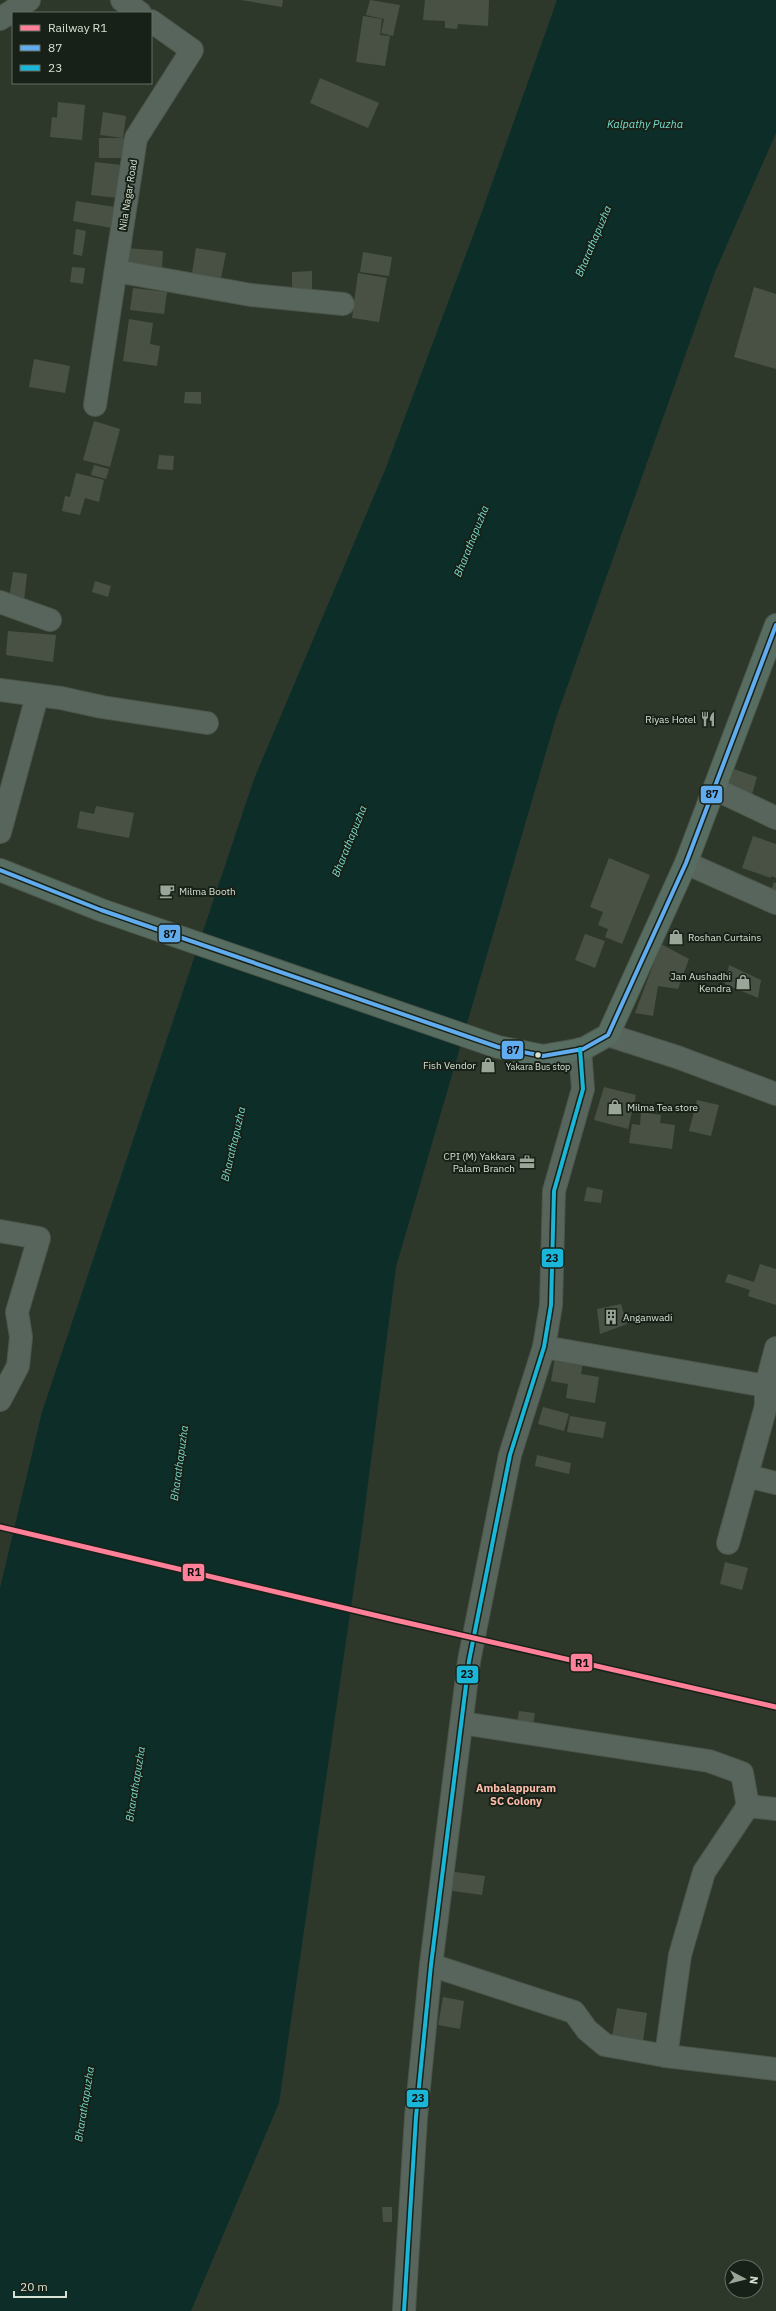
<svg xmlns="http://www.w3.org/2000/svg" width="776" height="2311" font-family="'IBM Plex Sans',sans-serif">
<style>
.water{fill:#0d2e28}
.building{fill:#495144}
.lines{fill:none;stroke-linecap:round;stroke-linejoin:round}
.minor-casing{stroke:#4c564a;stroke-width:24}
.major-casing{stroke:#4c564a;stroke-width:24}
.minor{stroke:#58655c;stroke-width:22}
.major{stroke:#586d62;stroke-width:22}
.bus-1-casing{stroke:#182117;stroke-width:7}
.bus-2-casing{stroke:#182117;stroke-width:7}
.bus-1{stroke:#60acee;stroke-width:4}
.bus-2{stroke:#1ab6d8;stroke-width:4}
.rail-1-casing{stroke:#182117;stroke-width:8}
.rail-1{stroke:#ff8098;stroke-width:5}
.bus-dot{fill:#d5e1d3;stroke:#182117;stroke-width:1.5}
.labels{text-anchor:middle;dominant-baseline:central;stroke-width:4;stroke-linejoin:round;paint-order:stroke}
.bus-label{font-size:9px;fill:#d5e1d3;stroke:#182117}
.street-label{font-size:10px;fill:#d5e1d3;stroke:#182117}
.poi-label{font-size:10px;fill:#d5e1d3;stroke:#182117;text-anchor:end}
.water-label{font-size:11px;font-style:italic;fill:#77dbcc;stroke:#182117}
.neighbourhood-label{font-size:11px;font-weight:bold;fill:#fdbda9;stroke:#182117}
.line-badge{stroke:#182117;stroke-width:1.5}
.pale-badge-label{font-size:11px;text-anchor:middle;font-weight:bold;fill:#111}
</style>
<rect width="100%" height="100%" fill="#2d382b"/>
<polygon class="water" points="557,0 776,0 776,133 715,272 556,718 396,1267 361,1538 279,2103 191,2311 0,2311 0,1588 42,1412 254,779 385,470 480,217"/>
<g class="building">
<polygon points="241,0 283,0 282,7"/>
<polygon points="370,0 400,5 393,36 381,33 384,19 366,15"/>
<polygon points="425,0 489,0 488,26 458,24 457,29 445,28 445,21 423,20"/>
<polygon points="363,16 382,19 380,35 390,36 385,66 356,62"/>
<polygon points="320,78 379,103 368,128 310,103"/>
<polygon points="58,102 85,105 82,140 50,137 52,117 57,118"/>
<polygon points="103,112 126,116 123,138 100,135"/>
<rect x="99" y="138" width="32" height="20"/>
<polygon points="95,162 121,165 118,198 91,195"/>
<polygon points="76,201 115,207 112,228 73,221"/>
<polygon points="76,229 86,231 82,256 73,254"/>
<polygon points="127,248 163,251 162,268 126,265"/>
<polygon points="196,248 226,253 221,278 192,273"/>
<polygon points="363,252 392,257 389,276 360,272"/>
<polygon points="72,267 85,268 83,284 70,282"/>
<polygon points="312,271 312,294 292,294 292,272"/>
<polygon points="358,273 387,278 379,322 352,318"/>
<polygon points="754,287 776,294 776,369 734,357"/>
<polygon points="133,288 167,292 164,314 130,310"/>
<polygon points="129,319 153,323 150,344 160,346 157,366 123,361"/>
<polygon points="34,359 70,366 65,393 29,387"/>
<polygon points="185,392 201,392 201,404 184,403"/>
<polygon points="94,421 120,429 110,467 83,460"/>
<polygon points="159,455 174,456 173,470 157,469"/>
<polygon points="94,465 109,469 106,479 91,475"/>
<polygon points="76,473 104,480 99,502 85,498 80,515 62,511 65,496 70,497"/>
<polygon points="13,572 27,574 24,601 9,599"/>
<polygon points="95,581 111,586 108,597 92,592"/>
<polygon points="8,631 56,635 53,662 6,655"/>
<polygon points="731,768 757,777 751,798 724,789"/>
<polygon points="96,806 134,813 129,838 77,828 80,811 94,814"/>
<polygon points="753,836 776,844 776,878 771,876 771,878 742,868"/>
<polygon points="609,858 650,875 622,944 605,937 608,929 598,925 603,912 590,907"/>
<polygon points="774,882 776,883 776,900 769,897"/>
<polygon points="585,934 605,941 595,968 575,960"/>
<polygon points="661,944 689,959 678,989 658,986 653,1016 635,1013"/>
<polygon points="729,965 761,980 758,998 725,984"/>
<polygon points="604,1087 636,1095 628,1129 594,1120"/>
<polygon points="697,1100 719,1105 711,1136 689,1131"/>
<polygon points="641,1112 661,1115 660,1123 675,1125 672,1149 629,1143 632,1124 640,1125"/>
<polygon points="587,1187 603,1190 601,1203 584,1201"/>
<polygon points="760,1264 776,1269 776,1305 748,1296 750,1290 725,1282 728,1274 754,1282"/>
<polygon points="621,1304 627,1324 600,1334 597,1309"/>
<polygon points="555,1357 583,1362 581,1374 599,1377 595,1403 566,1398 568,1384 551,1381"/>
<polygon points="543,1407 569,1414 564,1431 538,1424"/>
<polygon points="570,1416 606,1422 603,1438 567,1432"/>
<polygon points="537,1455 571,1463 569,1474 535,1466"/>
<polygon points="725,1562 748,1568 742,1590 720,1584"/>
<polygon points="519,1711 535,1713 531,1739 515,1736"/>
<polygon points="448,1871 485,1876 482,1895 446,1890"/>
<polygon points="443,1997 464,2001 460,2029 438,2025"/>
<polygon points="617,2008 647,2013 642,2048 611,2043"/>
<polygon points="382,2207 392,2207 392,2222 383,2222"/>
</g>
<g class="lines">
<g class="minor-casing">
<g id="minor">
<polyline points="122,0 140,13"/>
<polyline points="0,19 29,0"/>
<polyline points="116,271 251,295 343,304"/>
<polyline points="95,405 136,138 192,50 151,21"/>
<polyline points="0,602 50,620"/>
<polyline points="0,690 61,698 102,707 207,723"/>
<polyline points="715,789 776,818"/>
<polyline points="0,832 37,696"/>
<polyline points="686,863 776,903"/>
<polyline points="608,1035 677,1057 776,1094"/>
<polyline points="0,1231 39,1238 17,1312 21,1337 18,1366 0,1400"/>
<polyline points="544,1347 766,1386 776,1348"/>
<polyline points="747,1476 776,1483"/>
<polyline points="728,1543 766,1406 766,1386"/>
<polyline points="462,1723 709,1761 742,1773 748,1806 776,1809"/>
<polyline points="431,1965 574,2012 587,2030 605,2045 666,2056 680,1955 704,1872 748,1806"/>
<polyline points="666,2056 776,2069"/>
<polyline points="404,2311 416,2117 431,1965 469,1661 510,1455 544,1347 551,1305 554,1191 583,1089 580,1049"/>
</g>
</g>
<g class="major-casing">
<polyline id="major" points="0,870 101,910 498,1047 543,1056 583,1049 608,1035 686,863 776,625"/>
</g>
<use href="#minor" class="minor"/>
<use href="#major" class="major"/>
<g class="bus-1-casing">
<polyline id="bus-1" points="0,870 101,910 498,1047 543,1056 583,1049 608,1035 686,863 776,625"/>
</g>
<g class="bus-2-casing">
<polyline id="bus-2" points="404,2311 416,2117 431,1965 469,1661 510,1455 544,1347 551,1305 554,1191 583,1089 580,1049"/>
</g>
<use href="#bus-1" class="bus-1"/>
<use href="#bus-2" class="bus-2"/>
<g class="rail-1-casing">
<polyline id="rail-1" points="0,1527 395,1620 776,1707"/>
</g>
<use href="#rail-1" class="rail-1"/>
</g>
<defs>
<g id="restaurant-bare" transform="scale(1.2)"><path d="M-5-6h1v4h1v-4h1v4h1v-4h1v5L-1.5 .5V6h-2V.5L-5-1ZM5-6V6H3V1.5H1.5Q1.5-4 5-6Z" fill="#9aa698" stroke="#182117" stroke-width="2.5" paint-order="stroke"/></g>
<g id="cafe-bare" transform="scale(1.2)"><path d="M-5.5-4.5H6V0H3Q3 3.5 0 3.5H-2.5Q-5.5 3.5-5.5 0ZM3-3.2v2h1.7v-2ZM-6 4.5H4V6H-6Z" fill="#9aa698" stroke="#182117" stroke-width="2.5" paint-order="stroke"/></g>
<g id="shop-bare" transform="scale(1.2)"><path d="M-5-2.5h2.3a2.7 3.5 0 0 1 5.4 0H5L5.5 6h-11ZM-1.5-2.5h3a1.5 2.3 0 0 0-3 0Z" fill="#9aa698" stroke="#182117" stroke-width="2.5" paint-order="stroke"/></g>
<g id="office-bare" transform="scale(1.2)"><path d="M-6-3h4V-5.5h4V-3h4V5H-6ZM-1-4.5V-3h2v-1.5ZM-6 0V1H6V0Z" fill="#9aa698" stroke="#182117" stroke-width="2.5" paint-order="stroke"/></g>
<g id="building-bare" transform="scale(1.2)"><path d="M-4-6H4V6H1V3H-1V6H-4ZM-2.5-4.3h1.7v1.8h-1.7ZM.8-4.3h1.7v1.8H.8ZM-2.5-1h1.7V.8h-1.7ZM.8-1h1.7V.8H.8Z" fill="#9aa698" stroke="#182117" stroke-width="2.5" paint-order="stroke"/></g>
</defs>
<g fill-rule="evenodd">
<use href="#restaurant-bare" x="708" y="719"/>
<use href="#cafe-bare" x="167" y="891"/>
<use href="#shop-bare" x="676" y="937"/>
<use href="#shop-bare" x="743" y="982"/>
<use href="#shop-bare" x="488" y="1065"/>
<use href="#shop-bare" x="615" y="1107"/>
<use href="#office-bare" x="527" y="1162"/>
<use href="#building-bare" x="611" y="1317"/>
</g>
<circle class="bus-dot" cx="538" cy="1055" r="3.5"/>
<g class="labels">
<g class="bus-label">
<text x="538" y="1066">Yakara Bus stop</text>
</g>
<g class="street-label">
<text transform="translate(128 195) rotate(-81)">Nila Nagar Road</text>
</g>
<g class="poi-label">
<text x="696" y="719">Riyas Hotel</text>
<text x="179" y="891" text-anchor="start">Milma Booth</text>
<text x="688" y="937" text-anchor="start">Roshan Curtains</text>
<text x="731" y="976">Jan Aushadhi<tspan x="731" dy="12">Kendra</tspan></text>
<text x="476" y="1065">Fish Vendor</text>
<text x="627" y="1107" text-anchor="start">Milma Tea store</text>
<text x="515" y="1156">CPI (M) Yakkara<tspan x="515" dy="12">Palam Branch</tspan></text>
<text x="623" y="1317" text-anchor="start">Anganwadi</text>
</g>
<g class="water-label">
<text x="645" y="124">Kalpathy Puzha</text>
<text transform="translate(593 241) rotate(-67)">Bharathapuzha</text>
<text transform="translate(471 541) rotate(-68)">Bharathapuzha</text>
<text transform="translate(349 841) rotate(-68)">Bharathapuzha</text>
<text transform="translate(233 1144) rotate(-77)">Bharathapuzha</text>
<text transform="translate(179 1463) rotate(-82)">Bharathapuzha</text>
<text transform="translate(135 1784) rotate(-81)">Bharathapuzha</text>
<text transform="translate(84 2104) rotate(-81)">Bharathapuzha</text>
</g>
<g class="neighbourhood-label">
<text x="516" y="1788">Ambalappuram<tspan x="516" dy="13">SC Colony</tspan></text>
</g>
</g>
<g class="line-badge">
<rect x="700" y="785" width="23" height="19" rx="4" fill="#60acee"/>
<rect x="158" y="924" width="23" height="19" rx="4" fill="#60acee"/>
<rect x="501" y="1040" width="23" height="20" rx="4" fill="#60acee"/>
<rect x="541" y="1248" width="23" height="20" rx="4" fill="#1ab6d8"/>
<rect x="182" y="1563" width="23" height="19" rx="4" fill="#ff8098"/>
<rect x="570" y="1653" width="23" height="19" rx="4" fill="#ff8098"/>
<rect x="456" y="1665" width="23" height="19" rx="4" fill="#1ab6d8"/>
<rect x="406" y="2089" width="23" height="19" rx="4" fill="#1ab6d8"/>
</g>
<g class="pale-badge-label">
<text x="712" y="798">87</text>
<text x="170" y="938">87</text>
<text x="513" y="1054">87</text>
<text x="552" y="1262">23</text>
<text x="194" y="1576">R1</text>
<text x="582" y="1667">R1</text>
<text x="467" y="1678">23</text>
<text x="418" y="2102">23</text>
</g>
<rect x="12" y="12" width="140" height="72" fill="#182117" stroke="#646e62"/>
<rect x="20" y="25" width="20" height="6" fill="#ff8098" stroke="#646e62"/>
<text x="48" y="32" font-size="12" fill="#d5e1d3">Railway R1</text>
<rect x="20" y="45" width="20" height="6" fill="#60acee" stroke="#646e62"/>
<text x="48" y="52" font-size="12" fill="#d5e1d3">87</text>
<rect x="20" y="65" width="20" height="6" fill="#1ab6d8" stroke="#646e62"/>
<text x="48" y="72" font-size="12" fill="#d5e1d3">23</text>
<g transform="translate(744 2279) rotate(97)"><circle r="19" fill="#182117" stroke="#646e62"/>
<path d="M0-3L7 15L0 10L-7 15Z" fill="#9aa698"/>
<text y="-6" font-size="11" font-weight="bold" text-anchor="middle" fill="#d5e1d3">N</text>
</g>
<path d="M14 2291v6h52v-6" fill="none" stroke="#d5e1d3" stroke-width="2"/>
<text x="20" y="2291" font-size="12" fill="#d5e1d3" stroke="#182117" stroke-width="3" paint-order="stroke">20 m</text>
</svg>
